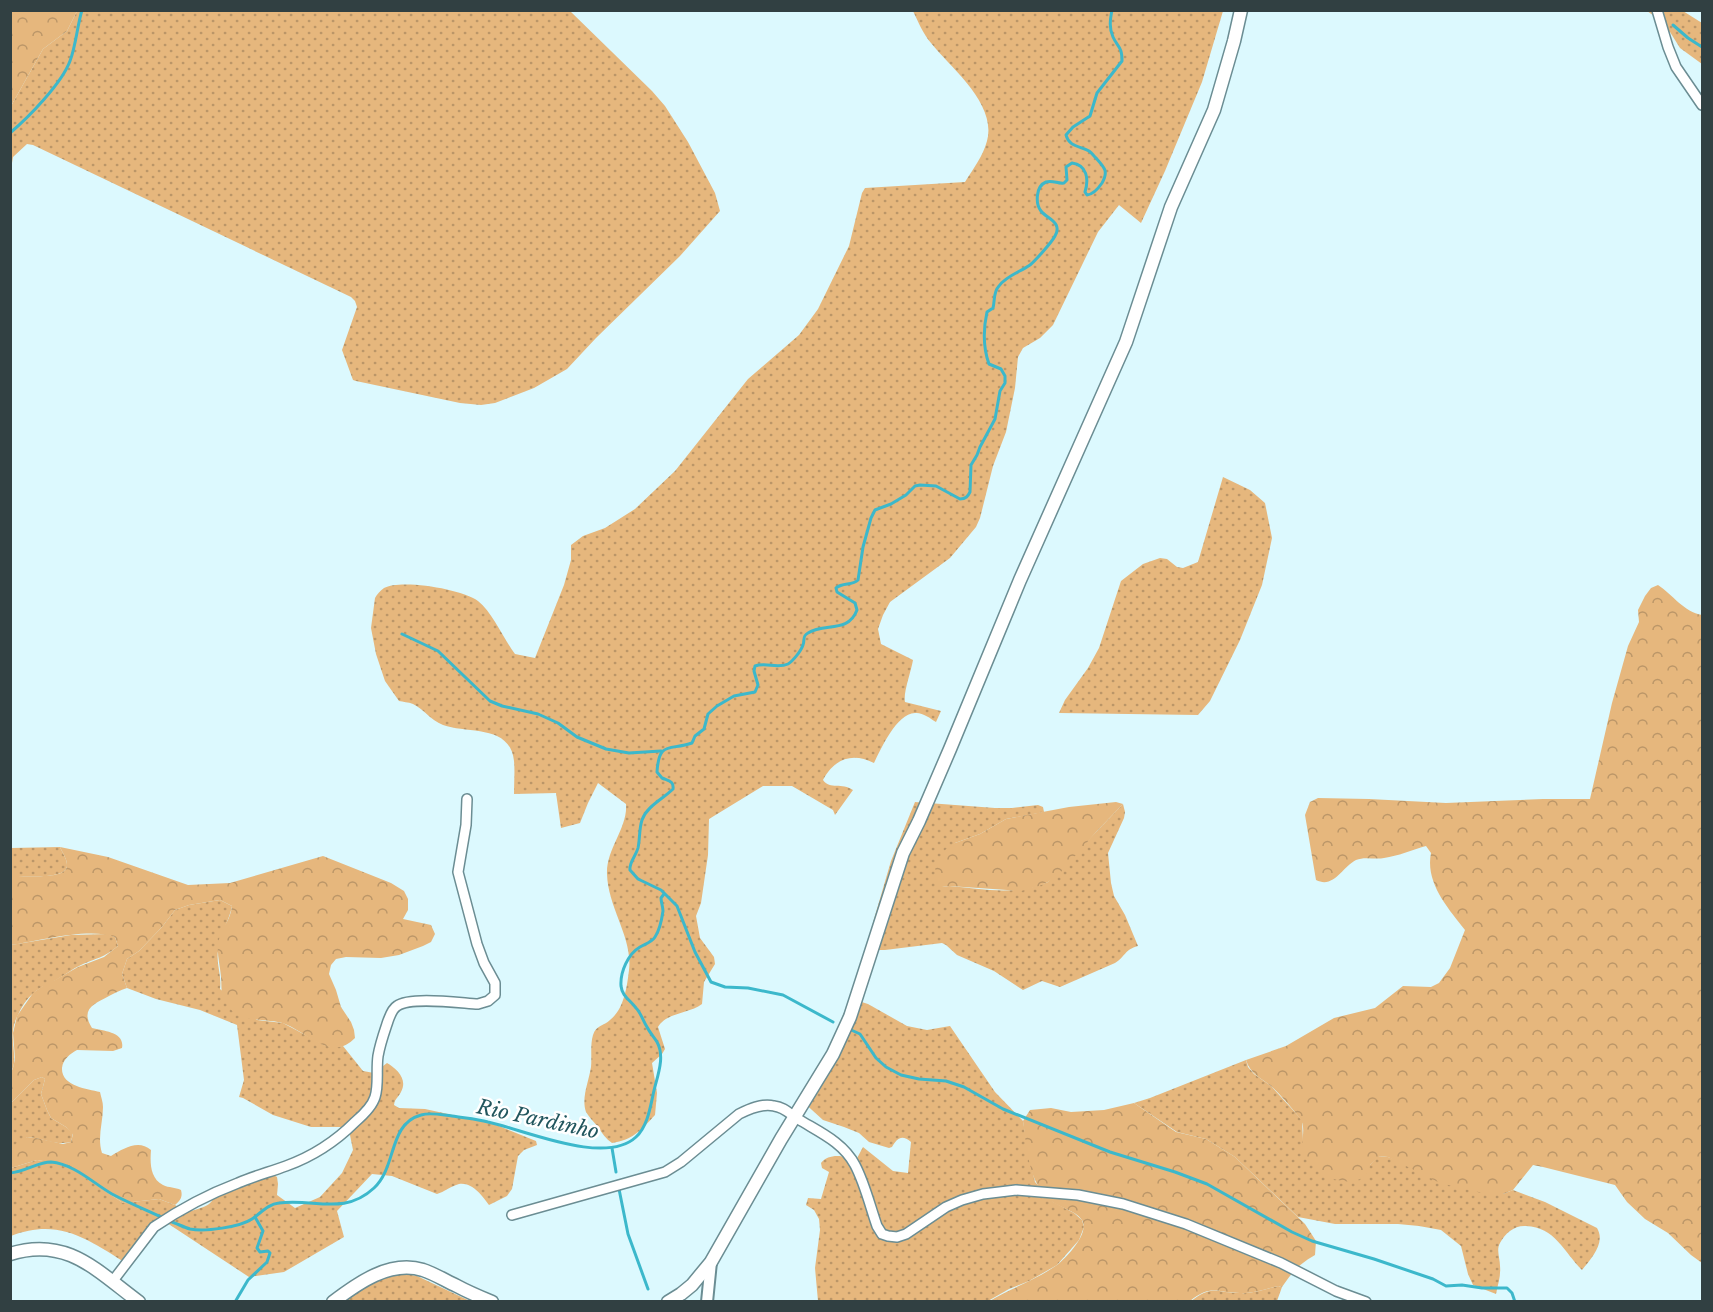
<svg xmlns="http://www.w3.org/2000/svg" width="1713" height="1312" font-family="'Libre Baskerville',serif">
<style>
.grass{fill:url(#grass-dots)}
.forest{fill:url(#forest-crowns)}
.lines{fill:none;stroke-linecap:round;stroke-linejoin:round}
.stream{stroke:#3cb8cb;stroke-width:3}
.minor-casing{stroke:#6b8d93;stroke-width:12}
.tertiary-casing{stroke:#6b8d93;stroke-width:14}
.secondary-casing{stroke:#6b8d93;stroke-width:15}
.minor{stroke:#fff;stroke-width:9}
.tertiary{stroke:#fff;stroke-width:10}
.secondary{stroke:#fff;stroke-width:12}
.labels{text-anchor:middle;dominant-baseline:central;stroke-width:5;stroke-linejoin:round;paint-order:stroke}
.water-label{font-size:20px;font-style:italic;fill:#22565e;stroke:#fff}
</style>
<defs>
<pattern id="grass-dots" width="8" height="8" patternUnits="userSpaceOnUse" patternTransform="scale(1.5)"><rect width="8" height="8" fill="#e6b77d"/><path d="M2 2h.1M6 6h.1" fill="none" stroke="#bb9668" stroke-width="1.8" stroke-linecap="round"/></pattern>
<pattern id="forest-crowns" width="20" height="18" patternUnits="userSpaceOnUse" patternTransform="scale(1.5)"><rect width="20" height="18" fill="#e6b77d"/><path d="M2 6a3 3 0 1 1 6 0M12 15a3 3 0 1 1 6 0" fill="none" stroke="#bb9668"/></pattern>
</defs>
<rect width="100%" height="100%" fill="#dcf9fe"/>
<g class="grass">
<polygon points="77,11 570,11 652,91 665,106 688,142 715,193 720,211 680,256 596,338 567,369 534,388 495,403 481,405 460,403 356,381 353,380 342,350 357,307 355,301 351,297 33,145 27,144 13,157 11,169 11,106 43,49 67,31"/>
<path d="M913,11H1223L1202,82L1165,171L1141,223L1119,205L1098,232L1053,325L1040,338L1023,348L1018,357L1015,388L1006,432L993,466L980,518L976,527L950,558L890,602L883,615L878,629L881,644L913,660C911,672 903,693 905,702L941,711L936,722C930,718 922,712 915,713C896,714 881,749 874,763C852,752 834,759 823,780C830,790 842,782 853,790L835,815L833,810L792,786H763L709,819L708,855L701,903L696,916L700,938L714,957L715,964L704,982L702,1004C689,1014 667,1012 658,1027L665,1049L662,1054L652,1063L657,1093L655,1115C641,1130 633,1140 612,1143C606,1139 602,1133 597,1126C594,1122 589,1117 586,1112C581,1098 589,1081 591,1067C592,1057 590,1045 593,1035C596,1025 604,1026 610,1020C624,1009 627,987 629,970C633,938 608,908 607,874C606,849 628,828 626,804L598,783L588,803L580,823L561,828L556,793L514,794C514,783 515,772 514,761C510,724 468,734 443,725C430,720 424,709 413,704C408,702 403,702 399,701L385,681L376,654L371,628L375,598C377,594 380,591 384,588C401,579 462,589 478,601C493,613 503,638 515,654L535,658L564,585L571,560V545L583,536L605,528L635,509L675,471L748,379L799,335L818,309L849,246L862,193L865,188L965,182C973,169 983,156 987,141C997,104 952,69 931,43C923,34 918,21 913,11Z"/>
<polygon points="1647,11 1683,11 1702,23 1702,64 1680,48 1670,32 1658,25 1657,18"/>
<polygon points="1223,477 1250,490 1265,503 1272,538 1262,585 1240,640 1210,701 1198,715 1059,713 1065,700 1088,668 1099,648 1121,581 1143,564 1160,558 1167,559 1177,567 1183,568 1198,562"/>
<path d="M915,802L995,808H1012L1038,805L1043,807L1044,812L1006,819L980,834L955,843L942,887L949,886C982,889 1017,896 1048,882L1123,804L1125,812L1124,818L1108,853L1111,883L1114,896L1125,915L1138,946C1124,950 1126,956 1115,963L1060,987L1042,981L1023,990L994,971L957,955L946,945L942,943L885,950H865L891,861Z"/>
<path d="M60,847C62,852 67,859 67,865C68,881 21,875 11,876V848Z"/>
<path d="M220,900L232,906C229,922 219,935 218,951C216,964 222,976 220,989L257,1020L283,1023L324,1045L332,1047L343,1046L363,1071L374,1073L387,1063C397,1069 408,1079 401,1092C398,1098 395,1098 394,1105L399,1108L425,1109L494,1124L536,1141L537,1145L524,1150L518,1156L512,1189L507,1196L489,1205C482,1196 473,1182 459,1184C451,1186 444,1192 437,1194L392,1176L372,1174L337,1211L344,1237L284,1272L249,1277L161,1219L129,1265C89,1240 59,1217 11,1236V1168L37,1160L55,1163L74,1170L123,1203L159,1199L175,1205L187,1212C194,1210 203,1208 209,1204C213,1201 214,1196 217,1192C231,1178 258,1164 277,1177L278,1184L277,1195L295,1208L320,1197L342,1173L353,1150L350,1135L341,1127H311L273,1115L243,1098L239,1097L244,1080L237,1025L200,1010L156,999L127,988L122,974L127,959L139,951L162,927L175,910L189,905Z"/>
<path d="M107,934L115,937L118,946C104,958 96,958 81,965C72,969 65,975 56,980C39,988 28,994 19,1013C14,1021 12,1031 13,1040C13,1051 17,1062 11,1072V945L71,935Z"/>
<path d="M852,999L868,1004L907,1026L927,1030L950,1026L995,1092L1023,1121L1030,1161L1035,1182L1053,1202L1074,1213L1082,1220L1084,1227L1079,1240L1057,1265L1029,1281L1009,1289L988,1301H818L815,1268L820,1230L819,1219L814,1210L806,1205L808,1198L821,1199L829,1172L822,1168L821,1163C829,1153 846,1155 855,1162L863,1147L893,1171L908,1173L911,1142C902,1134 897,1138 892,1147L889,1148L869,1142L859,1133L844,1127L823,1120L801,1100L822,1068L849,1000Z"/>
<path d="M1246,1060L1248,1067L1254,1074L1271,1086L1302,1120L1303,1141L1370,1165L1378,1156L1388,1157L1503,1194L1513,1190L1545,1202L1597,1228C1606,1243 1591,1259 1582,1270C1564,1252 1555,1227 1526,1226C1515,1225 1505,1233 1500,1243C1496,1250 1500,1258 1500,1266C1501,1276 1498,1284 1496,1294L1473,1285L1468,1274L1461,1246L1441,1230L1419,1226L1398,1224H1335L1298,1217L1235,1157L1206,1139L1177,1132L1134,1103L1150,1098Z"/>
<path d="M42,1077L45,1079L41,1094L47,1110L51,1118L66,1127L73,1133L71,1142C57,1146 42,1138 27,1137L11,1151V1103L34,1080Z"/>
<polygon points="394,1272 417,1276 470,1301 328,1302"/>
<path d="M1278,1286L1282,1287L1277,1301L1190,1302C1212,1284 1216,1293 1240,1293C1253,1294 1266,1289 1278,1286Z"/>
</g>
<g class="forest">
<polygon points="11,10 77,11 67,31 43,49 11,106"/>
<path d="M1658,585C1673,595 1684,612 1702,615V1263L1691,1255L1668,1233L1645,1219L1627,1202L1615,1185L1543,1167L1533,1165L1513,1190L1503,1194H1486L1440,1183L1388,1157L1379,1156L1370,1165L1366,1176C1362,1178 1357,1181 1353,1181C1335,1184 1311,1170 1304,1153C1299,1142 1308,1128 1299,1117C1291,1107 1281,1095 1271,1086C1261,1078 1250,1074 1246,1060L1286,1046L1334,1018L1375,1008L1403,986L1431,987L1439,983L1450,968L1465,930C1448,908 1425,883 1431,853L1426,846C1412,850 1398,856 1384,858C1375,860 1365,856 1356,860C1342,867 1334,889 1316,880L1305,815L1310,802L1318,798L1369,799L1446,803L1543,799H1590L1612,703L1628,646L1639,622L1638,610L1645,596L1651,588Z"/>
<polygon points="1116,802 1123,804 1097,831 1060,873 1048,882 1039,886 1021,891 949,886 942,887 936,879 935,864 945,850 955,843 980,834 1006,819 1069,807"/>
<path d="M60,847L108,857L188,885L230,883L323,856L391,883L404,891L408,899V910L403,919L431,925L435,934L431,942L423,946L399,955L381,958L346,957L336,959L331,965L329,974L336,990L341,1007L351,1022L354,1030L355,1038C348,1045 340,1049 330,1047C315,1044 300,1030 285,1024C266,1017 238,1025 226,1003C220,993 222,988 221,977C220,963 215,950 220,936C224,924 230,921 232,906L220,900L189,905L175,910L162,927L139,951L127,959L122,974L127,988C120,990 115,993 109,996C94,1004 80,1009 92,1028C104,1031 125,1032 122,1048L113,1051L77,1050C70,1054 63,1059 62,1068C61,1086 87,1089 100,1092C101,1097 103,1102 103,1107C103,1123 97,1137 102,1153L111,1156C123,1149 138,1139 151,1150C150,1163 150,1178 163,1185C169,1188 175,1187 181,1190C183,1197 180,1201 175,1205L159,1199L123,1203L74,1170L55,1163L37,1160L11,1168V1151L19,1140L27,1137L36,1138L63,1144L71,1142L73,1134L66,1127L51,1118L47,1110L41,1094L45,1079L42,1077L34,1080L11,1103V1072L13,1068L15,1059L13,1033L17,1016L33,993L47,983L55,980L78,967L104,957L118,946L115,937C89,927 39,941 11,945V876C21,875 68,881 67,865C67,859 62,852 60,847Z"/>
<path d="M1134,1103L1176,1132L1206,1139L1235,1157L1305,1224L1316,1241L1315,1255C1298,1265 1293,1271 1282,1287L1278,1286C1266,1289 1253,1294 1240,1293C1216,1293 1212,1284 1190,1301L988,1302C1011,1288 1036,1280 1057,1265C1067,1257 1090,1233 1082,1220C1075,1210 1060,1208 1051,1201C1028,1183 1027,1148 1023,1121L1030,1110L1051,1108L1071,1112L1104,1110Z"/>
</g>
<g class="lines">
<g class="stream">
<polyline points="1673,25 1688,38 1702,47"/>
<path d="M10,133C29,117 62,83 70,61C76,45 77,27 82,10"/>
<polyline points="402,634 438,651 490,701 502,706 538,714 558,723 577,737 606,749 629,753 661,751"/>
<path d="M833,1022L783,995L748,988L725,987L711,982L695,952L677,906L661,890L638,879L630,870C629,862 636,856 638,848C640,839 639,829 642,820C647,806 663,799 673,789C674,781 669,781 662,778L657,772C659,740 670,751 692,743L695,736L704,729L708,714L717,706L734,696L755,692L758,685L754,671L755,666C766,662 777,669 788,664C793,661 801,651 803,645C805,640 802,636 808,633C824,622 848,634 857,610L855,603L837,592L836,588C843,582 852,586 858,580L863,547L871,518L875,510L891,504L906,495L915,486L920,485L936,486L960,499C966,499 968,496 970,492L971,465L977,455L980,447L995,419L1000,391L1005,383V376L1001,369L989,364C983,347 983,330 987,312L993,308C995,301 993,292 999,286C1006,276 1020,272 1030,265C1035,261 1052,242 1055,236C1063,222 1047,219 1041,211C1035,203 1036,186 1046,182C1053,180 1058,184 1064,183L1067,180L1066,167L1072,163C1087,165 1089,179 1085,192L1087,195C1094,194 1098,189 1102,183C1109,171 1104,167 1096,158C1092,154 1093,154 1089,151C1080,146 1069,147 1066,135L1073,127L1090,116L1097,93L1122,61C1122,46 1118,48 1113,37C1109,28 1110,20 1112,10"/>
<polyline points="849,1029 860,1034 876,1058 886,1067 901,1075 919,1079 946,1081 964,1087 1003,1109 1110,1152 1175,1172 1207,1184 1292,1232 1312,1241 1374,1259 1433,1279 1446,1286 1462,1285 1482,1288 1507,1288 1512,1293 1515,1302"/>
<polyline points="612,1148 616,1172"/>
<path d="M10,1173C25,1172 38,1162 51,1162C74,1164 93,1183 112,1194C129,1203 146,1210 163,1218"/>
<polyline points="619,1189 628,1234 648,1289"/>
<path d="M169,1221C176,1223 183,1227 190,1229C205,1232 240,1227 252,1219C261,1213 268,1204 279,1203C314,1198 344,1216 374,1188C397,1167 388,1124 421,1115C431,1112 442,1115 452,1116C464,1118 477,1119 488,1122C525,1130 605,1166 636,1137C647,1127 650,1109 653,1095C656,1079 666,1058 657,1042C654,1037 650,1033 647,1027C643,1021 641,1013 636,1008C630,1000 622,996 621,986C620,972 628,954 640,947C645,944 652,942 655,937C659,931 662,918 663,911C663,907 661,902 661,898L664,894"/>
<polyline points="235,1302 248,1280 267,1262 270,1253 268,1251 260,1252 257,1248 263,1231 255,1217"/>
</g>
<g class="minor-casing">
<g id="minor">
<polyline points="1657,10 1668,47 1676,67 1702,105"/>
<path d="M512,1215L665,1172L681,1162L739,1114C749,1109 762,1103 774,1106C784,1107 790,1114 798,1119C819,1132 843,1142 855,1165C865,1184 870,1206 877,1226L882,1234L888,1236L897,1237L906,1234L946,1207L962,1200L983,1194L1016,1190L1078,1195L1123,1204L1186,1224L1281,1263L1336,1291L1366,1302"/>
<path d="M112,1282L154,1227C179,1210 209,1194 238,1183C254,1176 270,1172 286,1166C311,1157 336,1141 355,1122C362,1116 372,1107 375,1097C379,1085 376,1070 378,1056C380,1044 384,1033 388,1021C390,1016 392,1009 397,1006C410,996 460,1003 478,1004L488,1001L495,995V983L484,963L477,944L458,872L466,825L467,799"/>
</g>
</g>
<g class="tertiary-casing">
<polyline id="tertiary" points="707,1302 711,1262"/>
</g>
<g class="secondary-casing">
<g id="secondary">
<path d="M10,1254C67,1236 97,1271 139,1302"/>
<path d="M333,1302C358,1283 390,1260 423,1270C435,1274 446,1281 457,1286C468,1292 480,1297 492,1302"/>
<polyline points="668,1302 681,1294 692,1285 711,1262 781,1139 833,1054 850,1017 903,853 919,821 950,749 1020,580 1126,342 1171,207 1214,110 1234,41 1241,10"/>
</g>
</g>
<use href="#minor" class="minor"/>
<use href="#tertiary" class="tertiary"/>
<use href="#secondary" class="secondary"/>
</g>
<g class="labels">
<g class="water-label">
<text transform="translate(538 1119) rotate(12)">Rio Pardinho</text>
</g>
</g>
<rect width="1713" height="1312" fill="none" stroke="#314042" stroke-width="24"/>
</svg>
